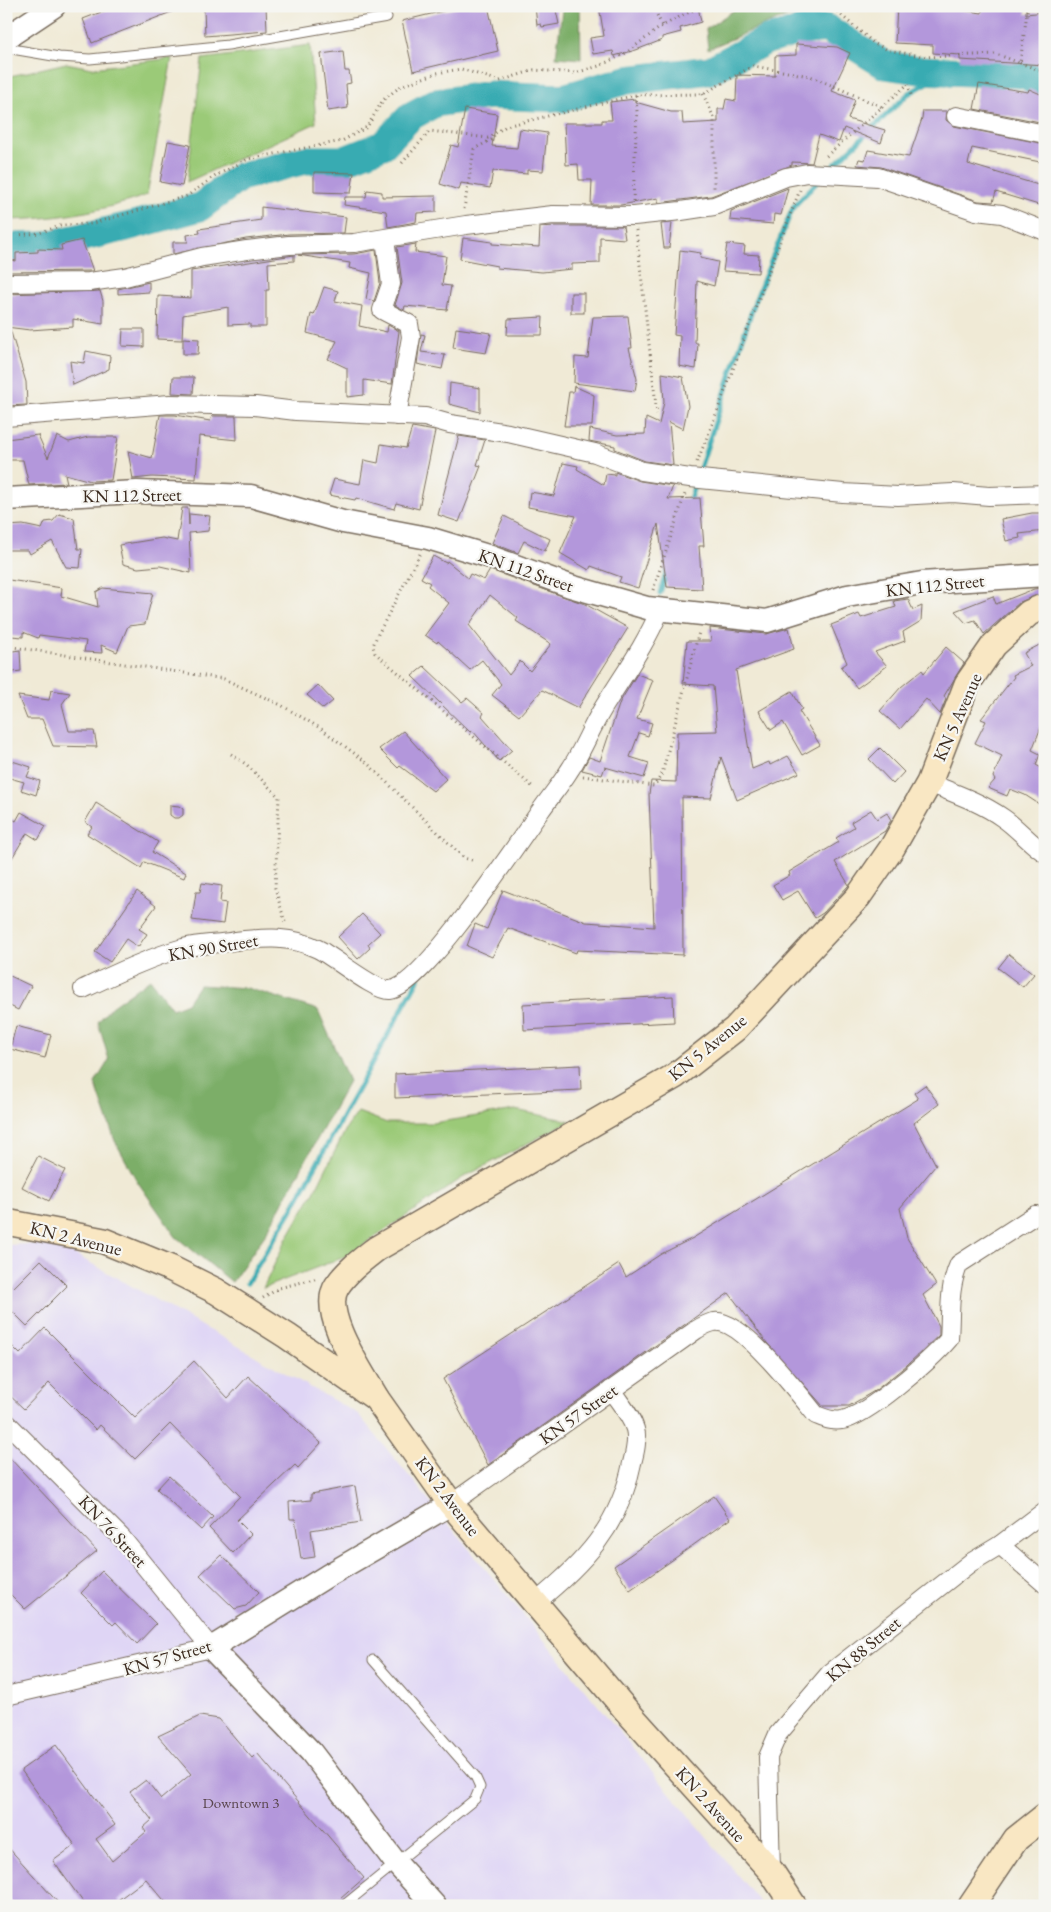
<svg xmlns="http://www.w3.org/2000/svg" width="1051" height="1912" font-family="'EB Garamond',serif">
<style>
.built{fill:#dfd5f5}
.green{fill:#9bca78;stroke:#6b7a4b}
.forest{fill:#7cae68;stroke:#5c6c43}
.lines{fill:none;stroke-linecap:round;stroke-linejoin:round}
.stream{stroke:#39abb2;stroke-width:5}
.river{stroke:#39abb2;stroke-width:29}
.building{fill:#b397db;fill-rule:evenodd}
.service-casing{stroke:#7a6d5e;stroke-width:11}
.minor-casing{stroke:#7a6d5e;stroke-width:20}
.tertiary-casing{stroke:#7a6d5e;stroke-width:25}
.secondary-casing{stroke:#7a6d5e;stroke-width:28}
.path{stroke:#7a6d5e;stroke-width:3;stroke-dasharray:1 4;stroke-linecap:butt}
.service{stroke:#fff;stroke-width:9}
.minor{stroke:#fff;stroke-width:18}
.tertiary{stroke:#fff;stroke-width:22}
.secondary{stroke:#f9e7c3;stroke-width:25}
.labels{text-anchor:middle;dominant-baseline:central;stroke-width:4.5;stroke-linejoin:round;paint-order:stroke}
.number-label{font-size:15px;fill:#59454d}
.street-label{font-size:18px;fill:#3b2a1e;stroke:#f6f6f2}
</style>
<rect width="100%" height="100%" fill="#f6f6f2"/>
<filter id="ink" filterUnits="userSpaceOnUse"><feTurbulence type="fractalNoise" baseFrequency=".02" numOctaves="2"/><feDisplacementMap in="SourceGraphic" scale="10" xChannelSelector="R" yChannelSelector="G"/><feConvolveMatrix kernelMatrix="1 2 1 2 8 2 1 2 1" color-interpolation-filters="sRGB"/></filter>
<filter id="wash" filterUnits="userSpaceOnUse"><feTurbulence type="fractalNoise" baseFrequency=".0096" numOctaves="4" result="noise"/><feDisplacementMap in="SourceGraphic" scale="20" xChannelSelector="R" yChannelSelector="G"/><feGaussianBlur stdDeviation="1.12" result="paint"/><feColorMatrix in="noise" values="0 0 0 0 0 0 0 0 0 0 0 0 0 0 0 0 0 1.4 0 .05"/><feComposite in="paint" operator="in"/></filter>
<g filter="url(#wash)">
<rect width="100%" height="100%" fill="#f0ead6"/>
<polygon class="built" points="55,1243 358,1414 763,1906 6,1906 6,1245"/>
<g class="green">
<polygon points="310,45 316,123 187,182 202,59"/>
<path d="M172,58L147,195C101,212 55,219 6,220V77L66,63L92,68Z"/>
<polygon points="515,1110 570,1121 462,1178 347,1256 263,1288 287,1238 318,1185 346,1129 358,1112 387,1123 433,1123"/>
</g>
<g class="forest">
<polygon points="573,6 580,6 581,59 556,57 562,10"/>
<polygon points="740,6 818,6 774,21 708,49 706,29"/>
<polygon points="150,979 172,1009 187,1003 199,985 247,988 318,1010 349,1081 265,1235 232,1282 176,1237 137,1181 115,1141 95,1083 109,1060 98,1022 111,1007"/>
</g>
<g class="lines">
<g class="stream">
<polyline points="829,170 908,94 948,71"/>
<polyline points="688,505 755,301 789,217 794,206 821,178"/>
<polyline points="660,593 667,570"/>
<polyline points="247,1283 291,1211 419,978"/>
</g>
<polyline class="river" points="6,247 44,246 126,227 200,207 240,177 305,160 345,160 383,145 411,116 435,103 490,95 563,98 627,80 710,70 767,40 800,31 826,28 885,65 919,70 1024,74 1045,85"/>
</g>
<g id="blocks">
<g class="building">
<polygon points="117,6 184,6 184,7 92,43 83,19"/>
<polygon points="215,6 266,6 267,31 205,36 204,9 215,8"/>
<polygon points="464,6 488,6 498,51 413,71 402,21"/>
<polygon points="535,6 555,6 559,24 542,27 541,24 537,25"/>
<polygon points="599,6 698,6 701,22 680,28 681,32 662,37 662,40 636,50 614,56 613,51 593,54 590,38 604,36"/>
<polygon points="897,6 934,6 982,13 982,6 1026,6 1026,14 1045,12 1045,65 960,60 960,55 933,53 933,45 895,43"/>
<polygon points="796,44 837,47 850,53 832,91 855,100 848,119 885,130 881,143 844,128 839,142 819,135 812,163 792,162 792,165 711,196 658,203 658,198 621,205 591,205 592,180 579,180 578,164 566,165 564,123 602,123 602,120 612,120 610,102 635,99 635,102 671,112 682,112 683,124 718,122 718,109 724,109 726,99 736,101 737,75 775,76 775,56 796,55"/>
<polygon points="343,51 345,71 349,71 351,83 346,84 348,108 328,111 321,54"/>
<polygon points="979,84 1028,92 1029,89 1045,96 1045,123 974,109"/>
<polygon points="465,109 497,114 492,146 517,148 520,129 547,133 543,171 527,170 527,174 493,171 490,188 461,183 459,190 440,184 451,145 458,147"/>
<polygon points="923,111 947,111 946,120 954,126 1045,144 1045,163 972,148 968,164 1045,187 1045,207 996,192 993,202 978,201 881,167 857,165 859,159 865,160 868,150 909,157 922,119"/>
<polygon points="168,141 190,145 182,186 160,182"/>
<polygon points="314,172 354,173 351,193 314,192"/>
<polygon points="788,188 781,215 774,214 773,224 730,220 731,211"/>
<polygon points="367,190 382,192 382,197 436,196 436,212 417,213 416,222 388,227 386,211 344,205 345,197 366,197"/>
<polygon points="261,207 346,217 344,233 289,234 246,239 173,254 173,242 188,242 187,235 200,233 199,229 261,220"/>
<polygon points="672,223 669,248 664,248 661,224"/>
<polygon points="554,226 623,226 625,239 600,237 600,263 572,264 572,269 542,272 497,268 497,266 460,259 463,238 492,242 492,244 539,247 540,227"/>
<polygon points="82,240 93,271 6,272 6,259 16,261 16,253 38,252 38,249 62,250 61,245"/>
<polygon points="416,244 415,252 446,256 442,285 451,286 447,310 405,306 404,310 395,305 402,283 397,247"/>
<polygon points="727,244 745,246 744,254 759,255 758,273 723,271"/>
<polygon points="376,250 380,283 374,301 366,299 371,273 349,268 350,263 298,255 354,254"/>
<polygon points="680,250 701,253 700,258 718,262 714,286 697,281 695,343 698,343 696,369 679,366 680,336 674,335"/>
<polygon points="294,255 294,261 268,263 269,290 266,290 266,327 250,327 250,324 228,325 228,307 183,315 182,340 157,339 158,296 191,298 191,271"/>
<polygon points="149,282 149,292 118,294 118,289"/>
<polygon points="324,287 338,291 335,301 362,306 359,326 387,332 388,325 399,331 392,384 364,380 364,395 347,397 347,368 328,359 337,341 307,333 311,314 314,315"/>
<polygon points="100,291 103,301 103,324 73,319 73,327 30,330 6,327 6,294"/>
<rect x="571" y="293" width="13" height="20"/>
<polygon points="628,316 632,348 629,348 637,379 635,391 574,383 575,357 588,358 593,317"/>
<polygon points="543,317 542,335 507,335 508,319"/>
<polygon points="456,328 491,333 486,353 453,348"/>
<polygon points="6,329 10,329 26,382 27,405 6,406"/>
<polygon points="123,329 144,329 144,347 122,346"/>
<polygon points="421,334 425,335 421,352 445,355 442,369 417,364"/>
<polygon points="183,338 199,339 198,354 183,354"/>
<polygon points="86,351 110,356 109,369 73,385 70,361 84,363"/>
<polygon points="662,373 683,377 688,406 683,429 669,422 673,465 645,461 615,449 615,446 589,441 590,429 617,435 645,434 646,418 659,424 664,402"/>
<polygon points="173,377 194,377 193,394 172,393"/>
<polygon points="450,383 480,388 480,412 449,404"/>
<polygon points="574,386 594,395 592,426 564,426 569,392 573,392"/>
<polygon points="160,415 175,415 210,421 212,416 236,416 237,440 199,436 196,479 152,477 133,479 128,451 152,458"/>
<polygon points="412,427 435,431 419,509 396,503 394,509 356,498 355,500 329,495 334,479 360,484 364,460 378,463 381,444 406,448"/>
<polygon points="38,435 48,458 57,436 69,442 88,437 118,437 111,480 91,481 65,474 67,483 29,485 23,460 6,460 6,439"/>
<polygon points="459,436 485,440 477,465 481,466 459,522 438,515"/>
<polygon points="563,463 578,466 577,469 604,485 606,474 615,475 615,472 640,481 673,486 668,499 700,498 704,546 699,546 702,589 667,587 658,524 638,588 619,582 621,577 591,566 589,570 560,553 576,516 528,507 530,492 554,496"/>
<polygon points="182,508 188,508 189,525 189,514 210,516 208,531 189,533 191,573 160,566 138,568 123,564 119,545 162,538 177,541"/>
<polygon points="1032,513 1045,513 1045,531 1019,534 1020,538 1006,541 1001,519"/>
<polygon points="59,514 74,518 78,549 82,549 80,568 66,567 52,541 30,554 28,550 6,550 6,526 23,525 42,529 45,522 53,521"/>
<polygon points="504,516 550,539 545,551 524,541 518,553 492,543"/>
<path d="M433,556L446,563L447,561L468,578L470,574L484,580L490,570L585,604L628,628L578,708L542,690L519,716L492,695L501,684L482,660L470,670L438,641L437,643L425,635L449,603L428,586L430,583L421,578ZM490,595L518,618L516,621L551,644L530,671L520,661L509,675L469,625Z"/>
<polygon points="9,580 62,588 61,596 98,607 96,592 103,588 153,593 145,624 128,626 117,652 101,645 102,653 84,652 86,641 39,635 38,638 23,632 23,637 11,636 6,615 6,581"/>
<polygon points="1045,588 1045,592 1020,602 984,634 975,620 966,623 955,611 993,596 996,604 1034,589"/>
<polygon points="908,599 913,610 922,606 921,621 903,632 905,641 875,652 887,666 857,688 841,667 847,663 831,625 859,614 861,618 896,607 894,601"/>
<polygon points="710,628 766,634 789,628 794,649 736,670 752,769 769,762 770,765 788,756 799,773 737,800 721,757 711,798 682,797 683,955 577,950 576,953 508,928 492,957 467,946 475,924 487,929 503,890 586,922 654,927 649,794 651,781 676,782 677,732 717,731 713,686 683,684 687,641 711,641"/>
<polygon points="1045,642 1045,717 1032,750 1040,754 1036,765 1045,770 1045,808 1025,795 1010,789 1007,796 988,788 995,780 993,777 1002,756 975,743 986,721 981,719 1014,677 1013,675 1031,666 1024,653"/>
<polygon points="946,647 964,663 944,696 946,699 940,714 926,699 900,729 880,711 901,687 922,670 924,673"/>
<polygon points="20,650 21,671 6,673 6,652"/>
<polygon points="424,666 462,702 467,698 484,713 482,716 512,750 499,761 472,730 470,732 412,676"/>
<polygon points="637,674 653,680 637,719 652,723 648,736 639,733 630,757 649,763 644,778 605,767 602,775 582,770 589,757 600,761 620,702"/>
<polygon points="318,685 333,701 323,709 307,695"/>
<polygon points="51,690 70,693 62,704 69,731 94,731 97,747 53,746 42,719 27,719 18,696 49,700"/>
<polygon points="792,691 802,709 799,711 820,745 802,755 783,722 771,730 759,711"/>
<polygon points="403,731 446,779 433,791 400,766 398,768 379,749"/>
<polygon points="880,748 904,772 893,784 869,759"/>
<polygon points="6,759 31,767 27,777 40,781 36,795 21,790 24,782 6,777"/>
<polygon points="96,803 158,842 152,852 186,873 184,878 144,862 141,868 87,834 92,827 85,822"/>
<polygon points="170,805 179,806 183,809 183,815 179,818 174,818 170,815"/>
<polygon points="871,810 877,819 887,813 891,820 885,831 835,862 849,885 823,913 815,918 798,891 782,900 773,885 790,875 789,872 839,842 836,838 854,827 851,822"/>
<polygon points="21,812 46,826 38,840 27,833 6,868 6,816 16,821"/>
<polygon points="202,883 222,886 220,902 226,903 223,924 192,920 196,892 200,892"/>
<polygon points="137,891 156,906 139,929 147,934 138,947 126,939 110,962 95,952"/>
<polygon points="362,914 380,933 368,944 370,948 358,959 338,937"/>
<polygon points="1009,954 1034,974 1023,987 998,968"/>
<polygon points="6,974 31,986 18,1010 6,1004"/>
<polygon points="673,996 674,1022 524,1030 523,1004"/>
<polygon points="16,1026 51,1035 45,1058 10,1049"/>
<polygon points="580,1065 581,1090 395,1098 395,1074"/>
<polygon points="925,1085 939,1104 914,1123 936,1165 900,1208 907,1238 936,1285 923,1295 939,1326 939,1335 907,1365 876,1390 849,1406 823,1406 767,1343 729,1293 488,1465 443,1379 619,1264 626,1277 661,1254 693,1238 918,1099 914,1093"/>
<polygon points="38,1156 65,1170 49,1201 22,1187"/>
<polygon points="41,1260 67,1286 27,1326 6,1305 6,1281 13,1288"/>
<polygon points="45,1328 135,1418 194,1361 228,1398 248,1376 321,1443 298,1468 295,1465 237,1520 251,1534 233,1553 209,1528 240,1496 170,1424 135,1459 100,1425 96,1430 49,1383 24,1409 6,1392 6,1340 20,1354"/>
<polygon points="6,1454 97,1551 25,1609 6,1590"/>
<polygon points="169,1476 213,1517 201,1530 157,1489"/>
<polygon points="355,1486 361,1522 311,1530 315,1557 301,1559 295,1519 290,1519 289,1502 311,1500 311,1494"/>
<polygon points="714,1496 730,1519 630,1590 614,1566"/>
<polygon points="221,1555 259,1592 246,1606 235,1609 200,1575"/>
<polygon points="102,1571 156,1624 137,1644 116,1622 113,1625 81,1593"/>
<polygon points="200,1716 219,1719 252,1758 257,1753 364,1878 332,1906 169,1906 146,1879 118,1900 123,1906 86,1906 53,1861 75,1845 21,1770 56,1745 115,1825 96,1839 112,1861 146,1832 143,1828 152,1820 130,1792 146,1780 161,1799 191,1774 158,1736"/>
<polygon points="6,1845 61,1906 15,1906 6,1896"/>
</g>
</g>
</g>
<g filter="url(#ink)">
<use href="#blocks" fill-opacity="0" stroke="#7a6d5e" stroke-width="1"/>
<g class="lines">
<g class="service-casing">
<g id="service">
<polyline points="6,48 59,57 90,59 228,45 387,17"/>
<polyline points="343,1906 475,1799 480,1787 475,1776 373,1660"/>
</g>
</g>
<g class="minor-casing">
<g id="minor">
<polyline points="956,116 1045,134"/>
<polyline points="385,239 391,284 382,310 409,324 411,337 397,416"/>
<polyline points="6,283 89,282 125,277 202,257 247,250 289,245 354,243 466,225 553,215 634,216 681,211 714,206 786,177 807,173 878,177 976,211 1002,214 1045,231"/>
<polyline points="6,417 170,404 255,406 296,411 425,417 450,424 508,433 595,453 642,471 690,478 843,493 898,496 953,493 989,496 1045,494"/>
<path d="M929,783C954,793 980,802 1003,818C1018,828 1029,843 1045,853"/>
<path d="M83,989C115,974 148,958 183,948C200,944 218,944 235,941C265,938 290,935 318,949C334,957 376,992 390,990C423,987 518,842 541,810C550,797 561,784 569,771C582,752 590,730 602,710C622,677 645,646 660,610"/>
<polyline points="6,1422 121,1537 211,1648 6,1696"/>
<path d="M451,1504L696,1330C701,1327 708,1323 714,1322C740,1317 799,1394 816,1415C824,1418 832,1422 842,1420C867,1416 931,1360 949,1339C951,1313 948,1288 959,1264L1035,1215L1045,1216"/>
<polyline points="1000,1545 1045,1584"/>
<path d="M535,1603C583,1564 620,1526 632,1463C635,1452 638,1440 635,1429C631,1415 619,1402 611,1390"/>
<polyline points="771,1871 768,1757 778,1734 830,1673 970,1563 1000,1545 1045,1511"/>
</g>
</g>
<g class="tertiary-casing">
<g id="tertiary">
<polyline points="6,38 54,6"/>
<polyline points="6,499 137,492 251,496 343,522 428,538 491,557 570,586 647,608 767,621 847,596 922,583 1045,575"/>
<polyline points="435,1906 396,1863 311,1752 211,1648 327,1576 451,1504"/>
</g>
</g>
<g class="secondary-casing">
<g id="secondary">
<polyline points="6,1222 104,1241 170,1268 216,1291 287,1336 376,1398 451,1504 626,1710 771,1871 794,1906"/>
<path d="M376,1398C362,1373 319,1313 337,1286C347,1271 362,1260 376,1249L675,1076L735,1029L858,897L892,848L929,783L967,684L994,645L1029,613L1045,606"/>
<polyline points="971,1906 1016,1839 1045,1816"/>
</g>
</g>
<g class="path">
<polyline points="653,6 662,26"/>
<polyline points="735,6 751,8 762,6"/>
<polyline points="824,6 836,11 875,44 888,50 926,57 996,54 1020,63 1028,6"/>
<polyline points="1020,63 1045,72"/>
<polyline points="908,84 911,95"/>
<polyline points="703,94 714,118 714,188"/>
<polyline points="882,107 908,84"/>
<polyline points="402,163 430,131 488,138 506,126 636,95 703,94 753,66 810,76 882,107 824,158"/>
<polyline points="633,201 637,112 636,95"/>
<polyline points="464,209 474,149 493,139 494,135"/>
<polyline points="636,230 657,414"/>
<polyline points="6,236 39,233 63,225 91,224 187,196 217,175 248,159 342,141 367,127 383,100 401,86 437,73 461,69 500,81 534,70 575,73 599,66 626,53 662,26 701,6"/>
<path d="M697,462C734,372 764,280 800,190"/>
<polyline points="420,554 376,638 373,646 375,653 534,788"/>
<polyline points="653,590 685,494"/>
<polyline points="6,646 224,679 281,705 320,728 366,762 464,858 475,861"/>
<polyline points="231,754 247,765 279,797 275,888 285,922"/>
<polyline points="583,776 654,786 662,774 699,632"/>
<polyline points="263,1298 279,1288 318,1278"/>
</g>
<use href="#service" class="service"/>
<use href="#minor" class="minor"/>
<use href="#tertiary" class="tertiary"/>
<use href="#secondary" class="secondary"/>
</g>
</g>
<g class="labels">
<g class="number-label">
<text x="241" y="1802">Downtown 3</text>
</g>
<g class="street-label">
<text transform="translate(132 495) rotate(-1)">KN 112 Street</text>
<text transform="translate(526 570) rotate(19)">KN 112 Street</text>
<text transform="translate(935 585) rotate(-6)">KN 112 Street</text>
<text transform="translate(957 717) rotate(-66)">KN 5 Avenue</text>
<text transform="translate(213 947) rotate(-10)">KN 90 Street</text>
<text transform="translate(707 1047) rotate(-39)">KN 5 Avenue</text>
<text transform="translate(76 1238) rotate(14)">KN 2 Avenue</text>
<text transform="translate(578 1414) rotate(-35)">KN 57 Street</text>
<text transform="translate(448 1496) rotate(53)">KN 2 Avenue</text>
<text transform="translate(113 1531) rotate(47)">KN 76 Street</text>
<text transform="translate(863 1649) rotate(-40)">KN 88 Street</text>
<text transform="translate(167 1657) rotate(-16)">KN 57 Street</text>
<text transform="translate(711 1804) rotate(48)">KN 2 Avenue</text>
</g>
</g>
<rect width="1051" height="1912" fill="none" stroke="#f6f6f2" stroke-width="25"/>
</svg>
